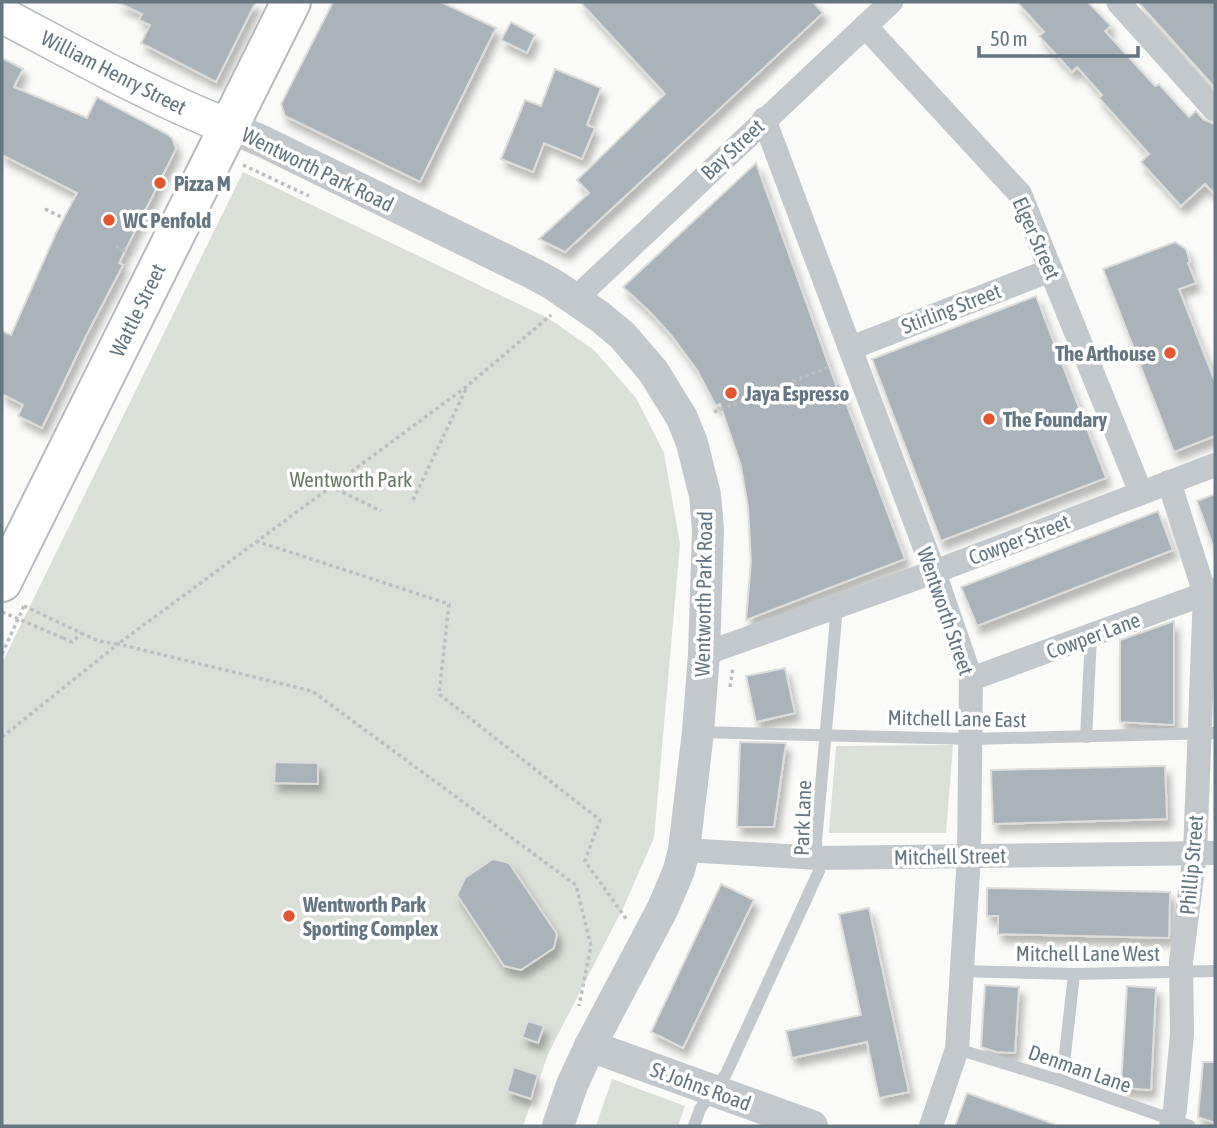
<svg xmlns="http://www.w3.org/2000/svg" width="1217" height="1128" font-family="'Asap Condensed',sans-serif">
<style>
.green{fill:#dadfd7}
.building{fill:#aab3b9;stroke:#dcdcda;stroke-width:2;filter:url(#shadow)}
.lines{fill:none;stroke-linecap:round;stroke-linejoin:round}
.secondary-casing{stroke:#b3babf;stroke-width:38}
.primary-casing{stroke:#b5babe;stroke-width:42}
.path{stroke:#bbbfc2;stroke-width:3.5;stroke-dasharray:3.5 3.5;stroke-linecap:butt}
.service{stroke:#c3c8cc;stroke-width:12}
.minor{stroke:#c3c8cc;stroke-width:24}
.tertiary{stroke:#c3c8cc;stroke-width:32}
.secondary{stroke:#fff;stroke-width:35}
.primary{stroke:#fff;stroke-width:38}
.path-bridge{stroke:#bbbfc2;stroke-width:3.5;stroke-dasharray:3.5 3.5;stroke-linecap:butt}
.poi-dot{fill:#e4572e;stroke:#fff;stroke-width:2.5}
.labels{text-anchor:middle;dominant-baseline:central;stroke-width:7;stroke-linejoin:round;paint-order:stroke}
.street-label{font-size:21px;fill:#657683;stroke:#fff}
.poi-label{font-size:21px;font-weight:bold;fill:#657683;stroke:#fff;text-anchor:start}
.park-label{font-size:21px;fill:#687a64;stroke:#fff}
</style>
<defs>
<filter id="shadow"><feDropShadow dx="4.5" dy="8" stdDeviation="3.5" flood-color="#0004"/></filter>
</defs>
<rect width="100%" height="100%" fill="#fafaf8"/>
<g class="green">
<polygon points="243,172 548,318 594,350 636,398 664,453 680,544 654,838 624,906 548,1054 523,1126 2,1126 2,663"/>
<polygon points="953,745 946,833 829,833 836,746"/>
<polygon points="612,1079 685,1106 678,1126 596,1126"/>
</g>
<g class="building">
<polygon points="117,2 256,2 216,82 141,43 150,25 139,20 142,14"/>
<polygon points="333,2 441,2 496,28 420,182 285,116 281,104"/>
<polygon points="580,2 813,2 823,13 565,252 539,239 589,193 577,180 665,94"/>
<polygon points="1017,2 1088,2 1111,26 1105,31 1155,86 1159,84 1189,117 1196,111 1204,120 1215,124 1215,194 1205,184 1181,206 1141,162 1149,154 1099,98 1102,95 1077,67 1072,72 1039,36 1044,32"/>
<polygon points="1138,2 1215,2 1215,88"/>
<polygon points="511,22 535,35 527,53 501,40"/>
<polygon points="2,58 23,69 14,87 87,118 97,97 167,134 172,138 176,149 119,263 123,265 86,336 42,428 18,416 23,405 2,394 2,331 11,335 56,233 77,193 2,155"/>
<polygon points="555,69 601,88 587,125 595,128 582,159 544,143 533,172 501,159 525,100 541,106"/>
<polygon points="756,163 836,385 839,384 905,559 746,620 751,562 748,507 741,466 720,404 716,406 697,370 671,335 649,311 623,287"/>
<polygon points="1175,242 1186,249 1190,262 1188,263 1196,283 1179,289 1215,382 1215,436 1174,452 1103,269"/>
<polygon points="1036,296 1106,478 941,541 872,359"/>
<polygon points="1215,494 1215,545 1213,546 1197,501"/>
<polygon points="1158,511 1173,550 977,626 961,587"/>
<polygon points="1174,621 1174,725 1120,722 1120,640"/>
<polygon points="785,668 795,713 756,722 746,676"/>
<polygon points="740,742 786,743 774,827 737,827"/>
<polygon points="275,762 318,763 318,784 274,783"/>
<polygon points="1165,766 1167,819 993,824 991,770"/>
<polygon points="493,859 509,863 557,934 554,948 521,970 504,966 457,895 465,878"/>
<polygon points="721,884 754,900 683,1048 651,1032"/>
<polygon points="987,888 1170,892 1169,938 998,934 998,916 987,916"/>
<polygon points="869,908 909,1092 879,1098 867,1042 792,1058 786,1031 861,1015 839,914"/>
<polygon points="985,985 1019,987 1015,1053 996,1052 981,1047"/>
<polygon points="1127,986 1156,988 1151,1090 1121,1088"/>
<polygon points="528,1021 544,1026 538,1043 522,1037"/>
<polygon points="1203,1062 1215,1062 1215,1123 1198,1117"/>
<polygon points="514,1067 538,1075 531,1099 507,1091"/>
<polygon points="967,1093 1054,1124 1053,1126 955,1126"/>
</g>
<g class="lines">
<g class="secondary-casing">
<path id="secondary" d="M2,15C76,54 150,96 229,127"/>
</g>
<g class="primary-casing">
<polyline id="primary" points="2,582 291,2"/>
</g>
<g class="path">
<polyline points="243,165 309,196"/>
<polyline points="45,209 63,218"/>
<polyline points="116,246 134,256"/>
<polyline points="714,412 832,366"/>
<polyline points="330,486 381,511"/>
<polyline points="413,500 466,389"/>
<polyline points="256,541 449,604 439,694 600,820 585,861 627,920"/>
<polyline points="24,606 98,641 118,644 466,387 551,315"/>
<polyline points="63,638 72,642 82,633"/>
<polyline points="2,654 24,606"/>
<polyline points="730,687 733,667"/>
<polyline points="2,737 118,644 312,691 576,885 591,946 579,1006"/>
</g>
<g class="service">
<polyline points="698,732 971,739 1215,733"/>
<polyline points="1086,737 1091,636"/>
<polyline points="960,971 1074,974 1215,971"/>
<polyline points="957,1049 1062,1081 1190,1126"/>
<polyline points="1062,1081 1074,974"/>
<polyline points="694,1126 700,1109 726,1074 819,871 816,842 837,607"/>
</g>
<g class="minor">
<polyline points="1118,2 1215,110"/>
<polyline points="865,26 1020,194 1141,493"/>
<polyline points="764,119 934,572 971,679 969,856 957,1049 931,1126"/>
<polyline points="575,299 891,2"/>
<polyline points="851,348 1051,270"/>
<polyline points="1169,482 1205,594 1195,853 1181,962 1182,1034 1175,1109 1171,1126"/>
<polyline points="704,654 934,572 1215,465"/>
<polyline points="971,679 1215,590"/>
<polyline points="684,850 819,858 1215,853"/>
</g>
<g class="tertiary">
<polyline points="229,127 264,142 534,274 554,285 599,316 622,335 653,371 682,418 692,443 705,495 708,530 704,654 698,732 684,850 679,870 663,908 590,1046 572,1085 558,1126"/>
<polyline points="590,1046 812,1126"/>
</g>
<use href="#secondary" class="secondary"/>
<use href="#primary" class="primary"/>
<polyline class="path-bridge" points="2,612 63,638"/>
</g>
<g class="poi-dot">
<circle cx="160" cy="183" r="7"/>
<circle cx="109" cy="220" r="7"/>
<circle cx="1170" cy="353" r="7"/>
<circle cx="731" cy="393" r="7"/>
<circle cx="989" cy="419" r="7"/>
<circle cx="289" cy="916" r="7"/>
</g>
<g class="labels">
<g class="street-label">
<text transform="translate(114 72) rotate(27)">William Henry Street</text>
<text transform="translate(732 149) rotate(-43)">Bay Street</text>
<text transform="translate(318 169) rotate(26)">Wentworth Park Road</text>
<text transform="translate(1037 238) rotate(66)">Elger Street</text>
<text transform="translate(951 308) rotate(-21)">Stirling Street</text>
<text transform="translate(137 310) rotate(-64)">Wattle Street</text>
<text transform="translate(1019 539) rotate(-21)">Cowper Street</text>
<text transform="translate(703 594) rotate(-89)">Wentworth Park Road</text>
<text transform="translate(946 611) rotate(71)">Wentworth Street</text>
<text transform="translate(1093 635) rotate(-20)">Cowper Lane</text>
<text transform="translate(957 718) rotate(1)">Mitchell Lane East</text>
<text transform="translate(802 818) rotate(-88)">Park Lane</text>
<text transform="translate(950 856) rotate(-1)">Mitchell Street</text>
<text transform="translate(1191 865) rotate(-85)">Phillip Street</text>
<text x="1088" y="953">Mitchell Lane West</text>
<text transform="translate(1080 1068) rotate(19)">Denman Lane</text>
<text transform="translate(701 1086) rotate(20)">St Johns Road</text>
</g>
<g class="poi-label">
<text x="174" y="183">Pizza M</text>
<text x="123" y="220">WC Penfold</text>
<text x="1156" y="353" text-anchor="end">The Arthouse</text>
<text x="745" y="393">Jaya Espresso</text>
<text x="1003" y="419">The Foundary</text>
<text x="303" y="904">Wentworth Park<tspan x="303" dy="24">Sporting Complex</tspan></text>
</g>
<g class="park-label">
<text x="351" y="479">Wentworth Park</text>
</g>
</g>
<rect width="1217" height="1128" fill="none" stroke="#657683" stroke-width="7"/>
<path d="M979 46v10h159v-10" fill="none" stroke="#657683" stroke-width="3.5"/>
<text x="990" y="46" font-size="21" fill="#657683" stroke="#ffffff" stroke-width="5" paint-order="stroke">50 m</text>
</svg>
